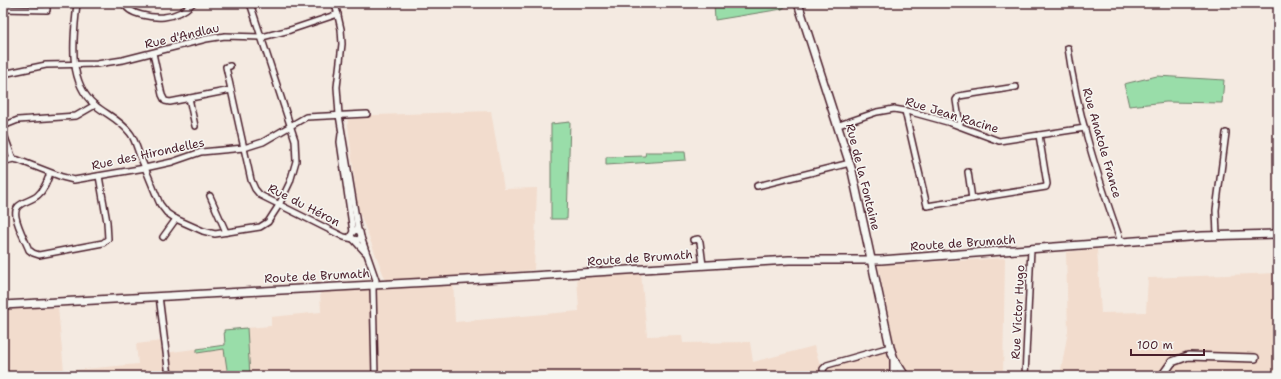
<svg xmlns="http://www.w3.org/2000/svg" width="1281" height="379" font-family="'Shantell Sans',sans-serif">
<style>
.built{fill:#f2dccd}
.green{fill:#99dda9;stroke:#727e6a}
.lines{fill:none;stroke-linecap:round;stroke-linejoin:round}
.street-casing{stroke:#4a1f2b;stroke-width:8}
.secondary-casing{stroke:#4a1f2b;stroke-width:10}
.street{stroke:#f6f6f2;stroke-width:5}
.secondary{stroke:#f6f6f2;stroke-width:7}
.labels{text-anchor:middle;dominant-baseline:central;stroke-width:3;stroke-linejoin:round;paint-order:stroke}
.street-label{font-size:12px;fill:#4a1f2b;stroke:#f6f6f2}
</style>
<rect width="100%" height="100%" fill="#f4eae1"/>
<filter id="ink" filterUnits="userSpaceOnUse"><feTurbulence type="fractalNoise" baseFrequency=".025" numOctaves="2"/><feDisplacementMap in="SourceGraphic" scale="8" xChannelSelector="R" yChannelSelector="G"/><feConvolveMatrix kernelMatrix="1 2 1 2 8 2 1 2 1" color-interpolation-filters="sRGB"/></filter>
<g filter="url(#ink)">
<g class="built">
<polygon points="491,111 504,189 537,188 534,270 453,276 455,322 579,311 577,276 641,273 647,336 682,335 683,343 750,342 753,362 814,346 820,364 894,344 878,265 1005,258 1003,376 3,376 3,308 58,308 64,371 138,364 136,344 162,341 164,353 225,345 224,330 271,326 271,317 321,312 320,289 386,281 358,209 347,116"/>
<polygon points="1097,249 1101,313 1146,312 1148,278 1278,273 1278,376 1060,376 1068,331 1066,252"/>
</g>
<g class="green">
<polygon points="714,3 790,3 782,9 715,20"/>
<polygon points="1157,76 1224,80 1222,103 1166,102 1129,106 1124,84"/>
<polygon points="570,122 567,219 551,219 551,124"/>
<polygon points="646,152 685,152 686,160 606,165 606,157 645,156"/>
<polygon points="247,328 250,376 228,376 224,349 197,353 197,349 225,345 224,330"/>
</g>
<g class="lines">
<g class="street-casing">
<g id="street">
<path d="M77,3C74,35 66,81 95,105C107,115 119,119 130,133C135,139 137,149 140,156C147,172 153,188 160,204L167,213L176,219L203,231L215,234L260,227L268,222L279,205L290,182L296,161L295,140L250,3"/>
<path d="M124,3C128,15 153,18 164,17C175,16 186,10 193,3"/>
<polyline points="335,3 341,29 342,44 337,87 339,115 358,230"/>
<polyline points="3,9 47,10 47,3"/>
<path d="M1068,48C1077,114 1099,180 1121,242"/>
<polyline points="153,53 162,95 165,101 170,102 231,90"/>
<polyline points="230,66 226,67 251,180 255,189 260,195 344,237 358,240 361,237 360,232 356,230 353,232 351,235 353,239"/>
<polyline points="3,74 46,65 97,64 123,60 206,39 225,36 262,37 290,30 338,14"/>
<polyline points="189,98 195,126"/>
<polyline points="905,111 927,206 1046,187 1047,184 1039,135"/>
<polyline points="839,125 877,112 894,109 911,112 951,123 999,141 1085,128"/>
<polyline points="3,126 18,120 76,116 95,105"/>
<polyline points="960,126 956,100 959,96 1016,87"/>
<polyline points="3,132 13,159"/>
<polyline points="341,134 340,142 353,232"/>
<polyline points="3,162 13,159 18,160 62,177 74,180 145,168 172,162 201,152 244,148 263,142 306,117 367,114"/>
<polyline points="968,172 972,199"/>
<path d="M50,173C47,181 45,189 38,195C30,203 13,201 16,217C18,228 25,240 29,250L33,253L39,255L103,243L108,239L107,222L99,176"/>
<polyline points="757,186 850,163"/>
<polyline points="210,196 226,232"/>
<polyline points="1217,235 1216,210 1226,133"/>
<polyline points="163,237 176,219"/>
<polyline points="361,237 376,280 373,288 375,376"/>
<polyline points="354,240 365,252"/>
<polyline points="693,240 698,239 700,242 703,265"/>
<polyline points="159,296 169,376"/>
<polyline points="824,376 823,369 827,365 890,347"/>
<polyline points="1025,376 1031,249"/>
</g>
</g>
<g class="secondary-casing">
<g id="secondary">
<polyline points="798,3 852,171 890,347 894,359 905,376"/>
<polyline points="3,305 466,280 789,260 881,260 1202,236 1278,234"/>
<polyline points="892,376 894,371 894,361"/>
<polyline points="898,376 899,376"/>
<polyline points="1162,376 1172,362 1188,356 1255,358"/>
</g>
</g>
<use href="#street" class="street"/>
<use href="#secondary" class="secondary"/>
</g>
</g>
<g class="labels">
<g class="street-label">
<text transform="translate(182 36) rotate(-13)">Rue d'Andlau</text>
<text transform="translate(952 115) rotate(17)">Rue Jean Racine</text>
<text transform="translate(1102 143) rotate(74)">Rue Anatole France</text>
<text transform="translate(148 154) rotate(-12)">Rue des Hirondelles</text>
<text transform="translate(863 177) rotate(76)">Rue de la Fontaine</text>
<text transform="translate(304 205) rotate(27)">Rue du Héron</text>
<text transform="translate(963 243) rotate(-4)">Route de Brumath</text>
<text transform="translate(640 258) rotate(-4)">Route de Brumath</text>
<text transform="translate(317 276) rotate(-3)">Route de Brumath</text>
<text transform="translate(1018 312) rotate(-87)">Rue Victor Hugo</text>
</g>
</g>
<rect width="1281" height="379" fill="none" stroke="#f6f6f2" stroke-width="16"/>
<rect x="8" y="8" width="1265" height="363" fill="none" stroke="#4a1f2b" stroke-width="1.5" filter="url(#ink)"/>
<path d="M1131 349v6h73v-6" fill="none" stroke="#4a1f2b" stroke-width="2"/>
<text x="1137" y="349" font-size="12" fill="#4a1f2b" stroke="#f6f6f2" stroke-width="3" paint-order="stroke">100 m</text>
</svg>
